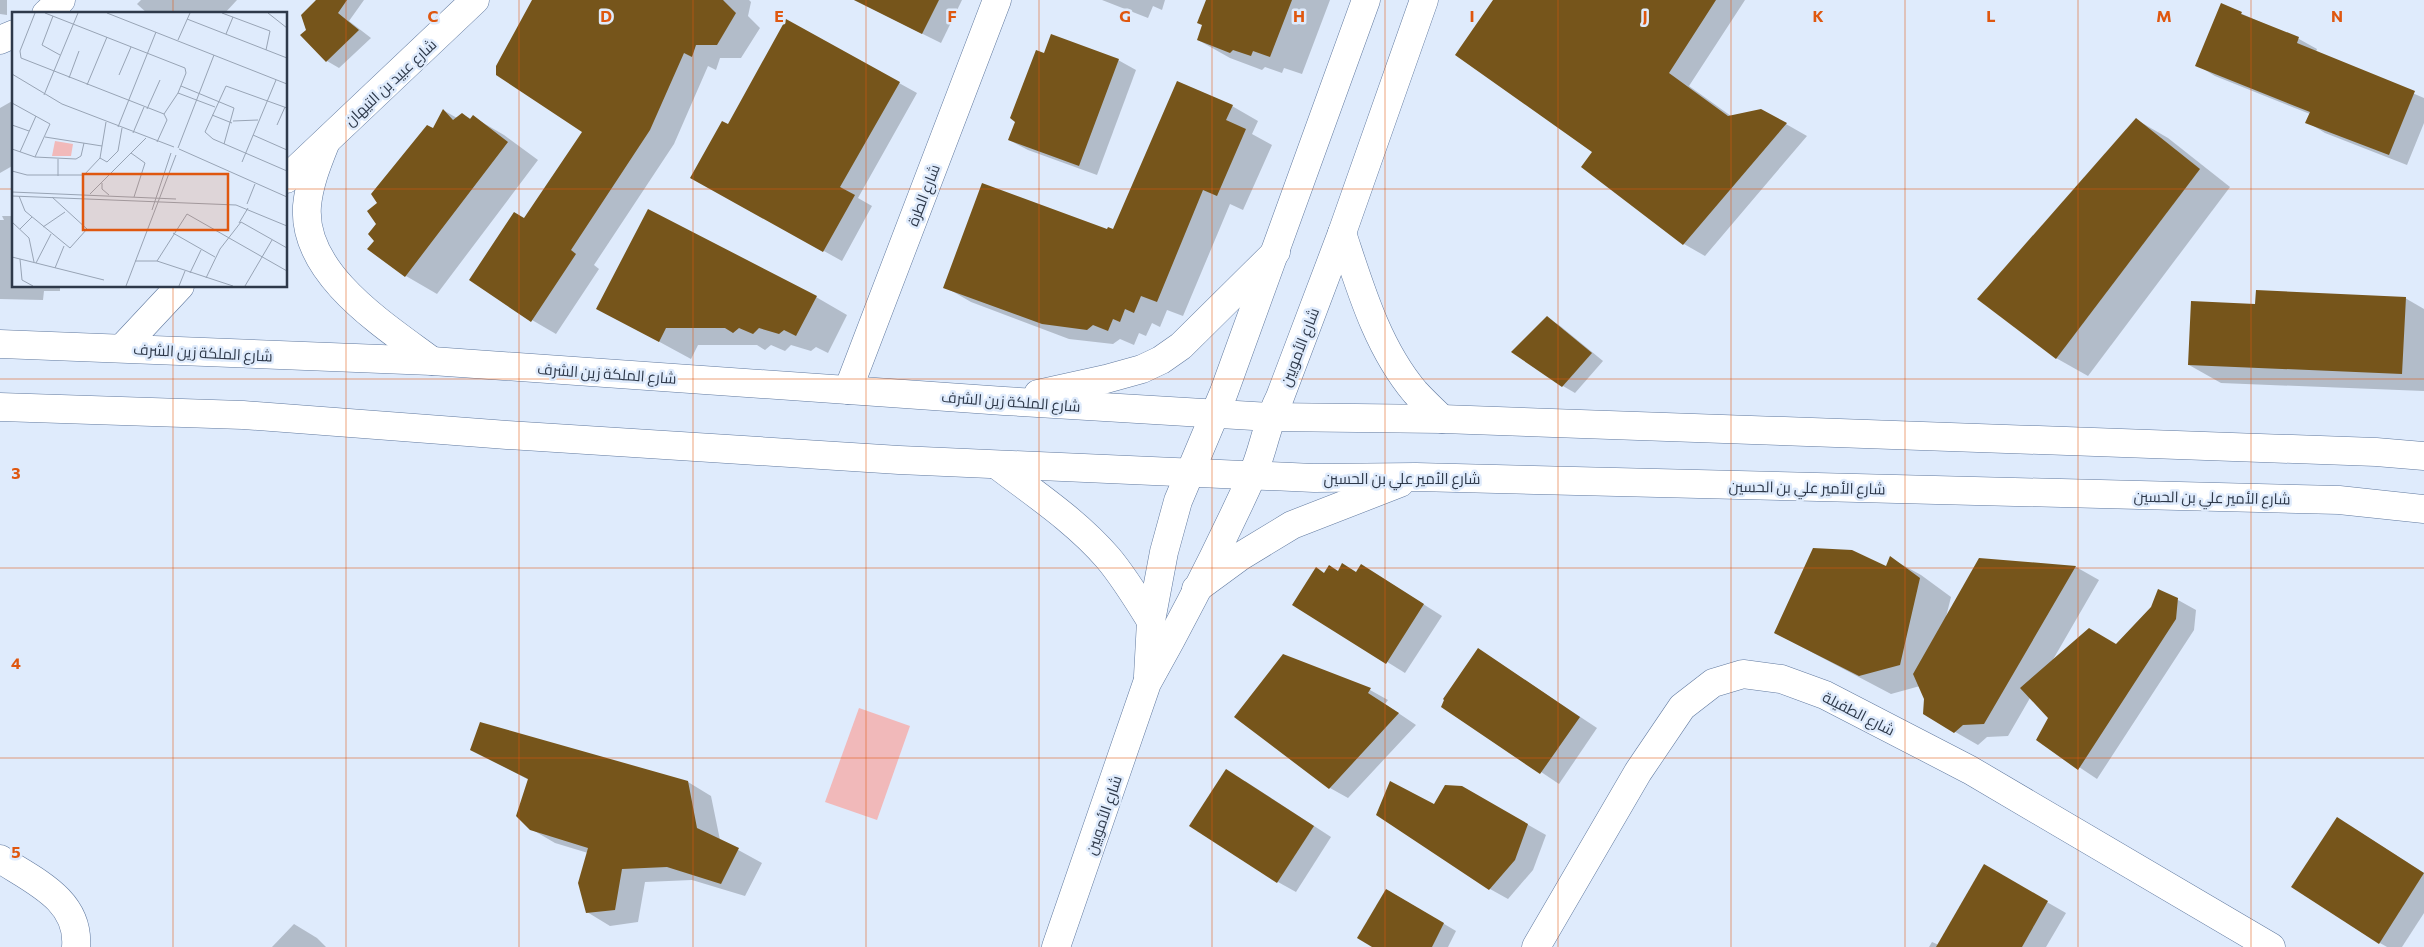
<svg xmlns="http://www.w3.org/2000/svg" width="2424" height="947" font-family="Commissioner,Cairo,sans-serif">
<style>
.green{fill:#f1b9ba}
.shadow{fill:#0003}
.building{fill:#76551b}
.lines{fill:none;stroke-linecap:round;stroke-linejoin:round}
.minor-casing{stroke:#60799f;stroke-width:29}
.tertiary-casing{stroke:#60799f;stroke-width:29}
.secondary-casing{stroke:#60799f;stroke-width:29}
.minor{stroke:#fff;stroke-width:28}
.tertiary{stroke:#fff;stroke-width:28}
.secondary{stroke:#fff;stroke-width:28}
.grid{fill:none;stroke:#df570f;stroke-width:1;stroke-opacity:0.55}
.labels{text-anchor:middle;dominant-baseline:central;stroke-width:5;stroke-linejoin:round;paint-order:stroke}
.street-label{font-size:15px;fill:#2e394a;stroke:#dfebfc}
.inset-road{fill:none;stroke:#98a4b5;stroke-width:1}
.view{fill:#df570f;fill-opacity:0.15;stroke:#df570f;stroke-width:2.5}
.inset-edge{fill:none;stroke:#2e394a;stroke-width:2.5}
.grid-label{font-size:16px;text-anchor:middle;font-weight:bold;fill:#df570f;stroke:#dfebfc;stroke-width:5;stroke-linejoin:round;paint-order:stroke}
</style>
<rect width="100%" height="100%" fill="#dfebfc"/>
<polygon class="green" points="859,708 910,726 877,820 825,802"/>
<g class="shadow">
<polygon points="0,0 7,0 7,15 0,14"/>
<polygon points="141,0 237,0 224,14 148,14 137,4"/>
<polygon points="318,0 364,0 349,21 371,38 339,68 327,61 307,30"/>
<polygon points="585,0 749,0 751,2 748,16 760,28 741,58 720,58 716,70 708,66 674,144 594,265 599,269 556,334 532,320 524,220 584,131"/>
<polygon points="854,0 962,0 941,43"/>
<polygon points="1102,0 1165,0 1162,10 1153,6 1148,18"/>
<polygon points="1207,0 1330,0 1302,74 1284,68 1282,73 1265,67 1262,70 1230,58 1198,40 1204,25"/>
<polygon points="1495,0 1745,0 1689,86 1731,116 1761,110 1807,136 1705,256 1684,244 1583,167 1594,151"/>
<polygon points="2222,5 2299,39 2317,49 2316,52 2424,98 2424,123 2407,165 2325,133 2307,122 2310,114 2215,76 2197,65"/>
<polygon points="1045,54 1118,60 1136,70 1097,175 1028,150 1009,140"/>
<polygon points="899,83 917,93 858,198 872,206 842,261 710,188 728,126"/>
<polygon points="14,100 14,165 0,173 0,108"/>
<polygon points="1232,106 1258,121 1252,134 1272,145 1243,210 1230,204 1183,316 1167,310 1160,327 1152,323 1146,336 1139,333 1134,345 1120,339 1113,344 1069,339 971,302 945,287 1108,231 1113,231"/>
<polygon points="443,110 457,118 462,114 471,119 473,117 504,135 538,160 437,294 406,276 369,249 376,241 379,203 433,130"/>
<polygon points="2137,120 2168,138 2230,187 2088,376 2056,358"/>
<polygon points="2,216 14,216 14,286 60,286 60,291 44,291 43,300 0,299 0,220 4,220"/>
<polygon points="816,297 847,315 828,353 816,347 811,351 791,345 785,351 771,345 765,350 757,345 698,345 691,359 597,308"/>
<polygon points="2405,298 2424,309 2424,391 2221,383 2189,365 2256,306"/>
<polygon points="1547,318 1559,325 1603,361 1575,393 1563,386"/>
<polygon points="1890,558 1921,575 1951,597 1946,617 1980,559 2076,567 2099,580 2051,663 2116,646 2178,600 2196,610 2194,630 2097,779 2037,739 2050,718 2030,698 2008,736 1987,737 1978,745 1924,714 1926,698 1920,686 1891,694 1775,633 1887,568"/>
<polygon points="1339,572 1379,576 1442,616 1405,673 1294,604 1325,574"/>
<polygon points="1478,649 1597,728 1559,784 1443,706"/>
<polygon points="1283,656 1370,690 1388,700 1385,704 1416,725 1348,798 1330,788"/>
<polygon points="471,749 688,782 711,796 720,840 762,863 745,896 692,880 645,882 638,922 610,926 587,912 588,853 555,843 531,829 529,780"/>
<polygon points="1245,781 1331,837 1296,892 1278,882"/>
<polygon points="1461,787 1546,835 1533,870 1508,899 1490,889 1434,806"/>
<polygon points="2355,829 2424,873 2424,913 2402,947 2387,947 2380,943"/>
<polygon points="1984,866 2066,913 2046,947 1929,947 1932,942 1939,945"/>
<polygon points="1387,890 1456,931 1448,947 1373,947"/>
<polygon points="294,924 317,938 326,947 272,947"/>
</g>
<g class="building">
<polygon points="316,0 347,0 338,13 359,30 326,62 300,35 306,30 301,15"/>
<polygon points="532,0 723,0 736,13 717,45 696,45 692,57 684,53 650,130 571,250 576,254 531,322 469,280 514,212 524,218 582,132 496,75 496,66"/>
<polygon points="854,0 939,0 922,34"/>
<polygon points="1206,0 1292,0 1270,57 1253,51 1251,56 1233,50 1230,53 1197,40 1202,25 1197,23"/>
<polygon points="1493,0 1716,0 1669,73 1728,116 1761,109 1787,123 1683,245 1581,167 1592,152 1455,55"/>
<polygon points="2221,3 2242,12 2241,14 2299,37 2297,43 2415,91 2389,155 2305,123 2310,112 2195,66"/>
<polygon points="786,19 900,82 840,187 855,195 823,252 690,178 722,121 728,124"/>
<polygon points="1051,34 1119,59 1079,166 1008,140 1015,122 1010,118 1036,50 1044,53"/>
<polygon points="1177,81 1233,105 1226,120 1246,129 1217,196 1203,190 1157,302 1141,296 1134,313 1125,309 1120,322 1113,319 1108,331 1093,325 1087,330 1042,324 943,288 982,183 1107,229 1108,227 1113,229"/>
<polygon points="443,109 453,120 462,113 470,119 473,115 508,142 405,277 367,249 374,241 368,234 376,224 367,211 377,203 371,194 427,125 433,128"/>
<polygon points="2136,118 2200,169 2056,359 1977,299"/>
<polygon points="648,209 817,296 796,336 784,330 779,334 759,328 753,334 739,328 733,333 725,328 666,328 659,342 596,309"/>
<polygon points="2256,290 2406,297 2402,374 2188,365 2191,301 2255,304"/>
<polygon points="1547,316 1592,353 1562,387 1511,352"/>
<polygon points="1813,548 1852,550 1886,566 1890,556 1920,578 1900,665 1859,676 1774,633"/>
<polygon points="1979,558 2076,566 1984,724 1963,725 1954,733 1923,714 1924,699 1913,674"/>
<polygon points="1342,563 1356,572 1361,564 1424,604 1386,664 1292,605 1316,567 1324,573 1329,565 1338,571"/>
<polygon points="2158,589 2178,598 2176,619 2078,770 2036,740 2048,718 2020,688 2089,628 2116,644 2151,607"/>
<polygon points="1478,648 1580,717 1540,774 1441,707 1444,700 1443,699"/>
<polygon points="1283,654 1371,688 1368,693 1399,713 1329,789 1234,717"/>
<polygon points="480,722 688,781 697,828 739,848 721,884 667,867 622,869 615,910 586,913 578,883 588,848 530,830 516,816 528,779 470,750"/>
<polygon points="1226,769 1314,826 1277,883 1189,826"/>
<polygon points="1390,781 1434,804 1445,785 1462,786 1528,824 1515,860 1489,890 1376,815"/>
<polygon points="2337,817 2424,873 2379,944 2291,887"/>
<polygon points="1984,864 2048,901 2022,947 1936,947"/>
<polygon points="1386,889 1444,923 1432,947 1372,947 1357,938"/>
</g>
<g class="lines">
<g class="minor-casing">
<g id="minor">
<polyline points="46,14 61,0"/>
<polyline points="0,40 14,34"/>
<path d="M325,144C317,164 309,184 307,206C302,274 384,325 432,361"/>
<polyline points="286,179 475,0"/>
<polyline points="123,347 180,286"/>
<polyline points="848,390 997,0"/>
<path d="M0,859C34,881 80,900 76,947"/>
<polyline points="1536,947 1638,772 1682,707 1713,683 1743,674 1781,679 1825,695 1970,770 2271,947"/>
</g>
</g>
<g class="tertiary-casing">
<g id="tertiary">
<polyline points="1148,676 1151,621 1164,552 1178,501 1224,392 1366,0"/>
<path d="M1056,947L1147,683C1185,616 1220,546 1252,476C1264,450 1266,424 1280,397L1342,233L1424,0"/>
</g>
</g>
<g class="secondary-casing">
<g id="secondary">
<path d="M1342,233C1360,287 1377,347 1415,392C1423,401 1433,410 1442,419"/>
<polyline points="0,344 432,361 1004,401 1270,417 1442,419 2376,452 2424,456"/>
<polyline points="1038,394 1106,379 1142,369 1161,360 1181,346 1276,252"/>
<polyline points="0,407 243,415 507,435 899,460 1314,478 1416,477 2339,500 2424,509"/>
<path d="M997,465C1035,494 1076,521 1108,558C1124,577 1138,600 1151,621"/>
<polyline points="1196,589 1241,556 1292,525 1400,483"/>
</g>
</g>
<use href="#minor" class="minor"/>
<use href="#tertiary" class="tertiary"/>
<use href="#secondary" class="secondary"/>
</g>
<path class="grid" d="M173,0V14M346,0V947M519,0V947M693,0V947M866,0V947M1039,0V947M1212,0V947M1385,0V947M1558,0V947M1731,0V947M1905,0V947M2078,0V947M2251,0V947M0,189H14M286,189H2424M173,286V947M0,379H2424M0,568H2424M0,758H2424"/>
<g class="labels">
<g class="street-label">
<text transform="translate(390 82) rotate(-43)">شارع عبيد بن التيهان</text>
<text transform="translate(923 195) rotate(-69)">شارع الطرة</text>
<text transform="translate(1299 347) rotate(-69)">شارع الأمويين</text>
<text transform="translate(203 352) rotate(3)">شارع الملكة زين الشرف</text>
<text transform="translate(607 373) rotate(4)">شارع الملكة زين الشرف</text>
<text transform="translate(1011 401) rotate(4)">شارع الملكة زين الشرف</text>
<text x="1402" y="478">شارع الأمير علي بن الحسين</text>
<text transform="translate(1807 487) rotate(1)">شارع الأمير علي بن الحسين</text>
<text transform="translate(2212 497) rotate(1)">شارع الأمير علي بن الحسين</text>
<text transform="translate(1859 713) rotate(27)">شارع الطفيلة</text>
<text transform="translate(1103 815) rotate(-71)">شارع الأمويين</text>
</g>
</g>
<g transform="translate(12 12)">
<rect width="275" height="275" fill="#dfebfc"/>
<path d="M43,129L61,132L59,144H40Z" fill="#f1b9ba"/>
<path class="inset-road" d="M23,1L8,39L9,46L152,102M33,1L173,56L174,61L166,81L152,102M95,1L275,72M210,1L258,19L254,38M256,1L275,16M41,4L30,33L48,43M175,7L275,46M214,22L221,5M166,28L178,1M0,62L50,92L162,135M107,63L119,35M57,66L67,39M75,73L95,25M169,74L222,96L212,132M166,81L203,95M32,83L66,1M0,91L38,112L23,145M275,96L214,74L193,120L201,127L275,159M135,97L148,68M200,103L220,111M221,109L246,108M0,113L17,119M265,113L273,95M106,115L144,20M121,121L132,95M241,123L275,138M33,125L90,134M145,130L155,108L152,102M166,136L202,43M0,137L23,145L64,147L69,144L72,131M167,137L275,185M8,140L24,104M119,141L133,151L122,185M88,146L95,150L106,139L110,116M230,150L264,68M0,159L15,163H72L88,146L94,110M46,164V147M90,171V177L97,183M0,180L164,187M78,182L134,126M0,184L224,193L275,214M7,184L13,199L58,236L75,217L40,185M235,192L243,172M140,198L159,141M0,210L17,226L22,250M227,211L236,196M31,215L53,200M8,217L20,205M161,221L203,245M0,245L92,268M8,247L10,268L21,274M123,249H145L221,274M145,249L175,202L275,259M24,251L39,222M43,256L52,234M178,261L189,238M194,266L208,237L229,210L275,236M114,274L164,143M167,274L173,259M233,274L260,228"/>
<path class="view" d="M71,162H216V218H71Z"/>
<rect width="275" height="275" class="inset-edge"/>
</g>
<g class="grid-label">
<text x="433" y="22">C</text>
<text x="606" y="22">D</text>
<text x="779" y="22">E</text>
<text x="952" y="22">F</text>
<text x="1125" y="22">G</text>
<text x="1299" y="22">H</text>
<text x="1472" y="22">I</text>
<text x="1645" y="22">J</text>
<text x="1818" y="22">K</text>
<text x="1991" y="22">L</text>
<text x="2164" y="22">M</text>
<text x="2337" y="22">N</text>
<text x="16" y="479">3</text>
<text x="16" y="669">4</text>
<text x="16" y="858">5</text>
</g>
</svg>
